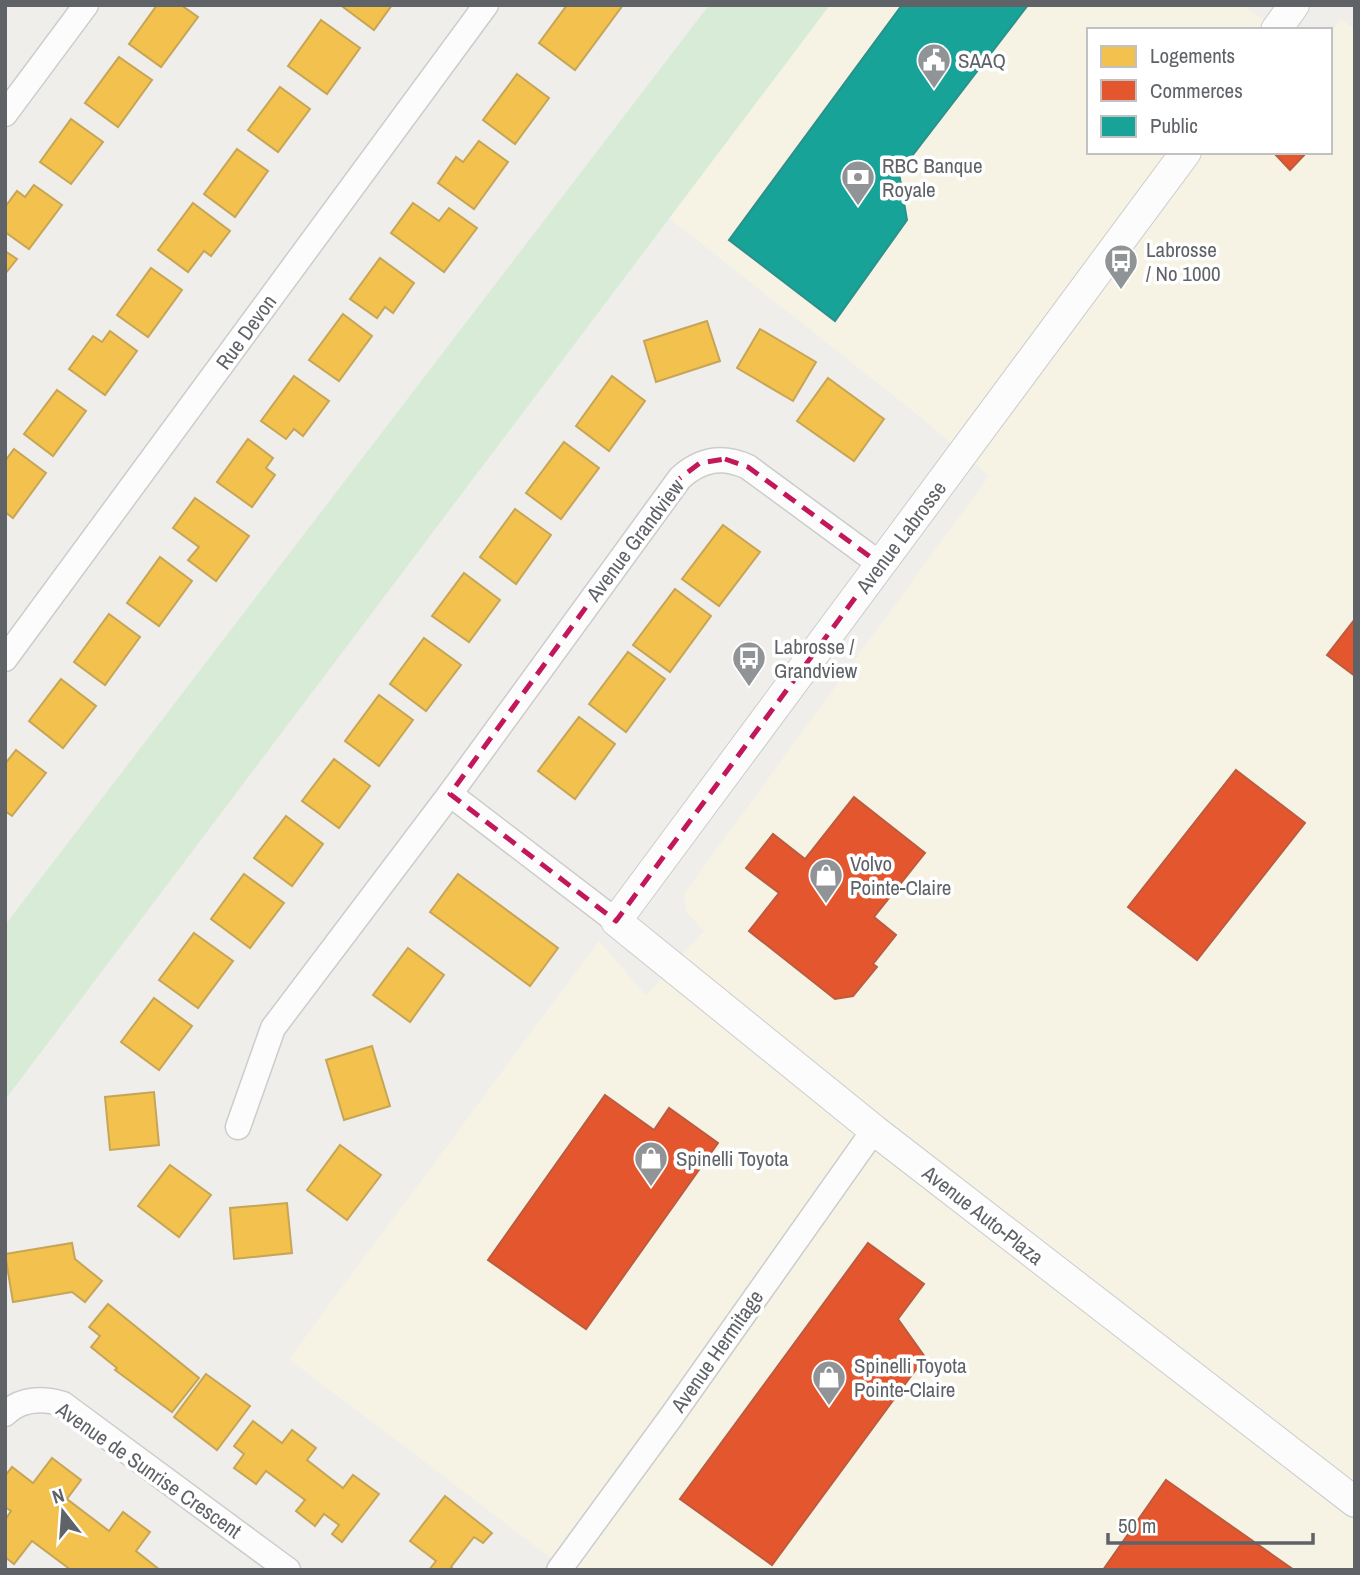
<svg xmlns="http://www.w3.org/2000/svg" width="1360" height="1575" font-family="'Archivo Narrow',sans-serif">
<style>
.commercial{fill:#f7f3e4}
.green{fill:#d8ebd6}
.homes{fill:#f2c14e;stroke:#c6a556;stroke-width:2}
.shops{fill:#e4572e;stroke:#bc5b3f;stroke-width:2}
.public{fill:#17a398;stroke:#2d908a;stroke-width:2}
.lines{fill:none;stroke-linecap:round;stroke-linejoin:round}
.minor-casing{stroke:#cbcccc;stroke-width:27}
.tertiary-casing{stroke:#cbcccc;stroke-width:32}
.minor{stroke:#fdfcfc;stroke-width:24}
.tertiary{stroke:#fdfcfc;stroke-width:30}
.marked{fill:none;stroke:#c2185b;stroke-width:5;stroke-dasharray:14 9;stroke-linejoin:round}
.labels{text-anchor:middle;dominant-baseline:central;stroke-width:7;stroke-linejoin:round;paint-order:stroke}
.poi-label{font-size:21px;fill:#5f6368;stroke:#fff;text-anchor:start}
.street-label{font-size:21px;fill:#5f6368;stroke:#fff}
</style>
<rect width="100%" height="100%" fill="#efeeea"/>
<polygon class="commercial" points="829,5 1243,5 1278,30 1089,30 1089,152 1330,152 1330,34 1341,19 1355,30 1355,1570 567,1570 289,1359 599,941 646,996 704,931 686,911 684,894 989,476 923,419 668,217"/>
<polygon class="green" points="709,5 830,5 5,1100 5,925"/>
<g class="homes">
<polygon points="157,5 181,5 198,17 161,67 129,44"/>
<polygon points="344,5 392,5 374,30 343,7"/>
<polygon points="567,5 623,5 575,70 539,43"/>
<polygon points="321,20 360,48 327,94 288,66"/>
<polygon points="119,57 152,80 118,127 85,103"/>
<polygon points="517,74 549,98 515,144 483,120"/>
<polygon points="280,87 310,109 278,152 248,130"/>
<polygon points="71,119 103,142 71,184 40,162"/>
<polygon points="479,141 508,162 474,209 438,183 456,157 463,162"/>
<polygon points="237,149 268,171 235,217 204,194"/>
<polygon points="34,185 62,205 29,249 5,232 5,207 17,191 25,197"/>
<polygon points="193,203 230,231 211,256 204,251 188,272 158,250"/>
<polygon points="413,203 439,221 449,208 477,228 444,272 391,233"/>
<polygon points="5,251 17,259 5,274"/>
<polygon points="380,258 414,283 393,313 385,307 377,318 350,299"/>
<polygon points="151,268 182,290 148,337 117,315"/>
<polygon points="343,314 372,336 339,381 309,360"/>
<polygon points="707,321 720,361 656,382 644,341"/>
<polygon points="760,329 816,362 793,401 737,368"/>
<polygon points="110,331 137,351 105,395 69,369 93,336 102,342"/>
<polygon points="294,376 329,401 303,436 294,429 286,439 261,421"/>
<polygon points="612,376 645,401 609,451 576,426"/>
<polygon points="828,378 884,419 854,461 797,421"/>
<polygon points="57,390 86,411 53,456 24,434"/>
<polygon points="248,439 273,458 266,468 275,475 252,507 217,482"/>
<polygon points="564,442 599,468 561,519 526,493"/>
<polygon points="14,449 46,473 13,518 5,512 5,461"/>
<polygon points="195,498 249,536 216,581 188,560 199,547 173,528"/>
<polygon points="515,509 551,535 516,584 480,557"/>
<polygon points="723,525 760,552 719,606 682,579"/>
<polygon points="160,557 192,581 159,626 127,603"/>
<polygon points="464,573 500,600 469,642 432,616"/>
<polygon points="675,589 711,616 670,672 633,645"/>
<polygon points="109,614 140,637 105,685 74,662"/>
<polygon points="424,638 461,665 426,711 390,684"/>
<polygon points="628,652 665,679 626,732 589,704"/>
<polygon points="61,679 96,706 63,748 29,721"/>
<polygon points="379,695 413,720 379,766 345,741"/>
<polygon points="579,717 615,744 575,799 538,771"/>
<polygon points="16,750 46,773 12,816 5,811 5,764"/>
<polygon points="334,759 370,786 339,828 302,801"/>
<polygon points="286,816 323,844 292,886 254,858"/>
<polygon points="244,874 284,903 250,948 211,919"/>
<polygon points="458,874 558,948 530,986 430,912"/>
<polygon points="194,933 233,961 198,1008 159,980"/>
<polygon points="408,948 444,975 410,1022 373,995"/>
<polygon points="154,998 192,1026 159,1070 121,1042"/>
<polygon points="372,1046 390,1106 344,1120 326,1060"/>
<polygon points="154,1092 159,1145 110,1150 105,1097"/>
<polygon points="340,1145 381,1175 347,1220 307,1190"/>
<polygon points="170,1165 211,1195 179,1237 138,1206"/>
<polygon points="287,1203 292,1253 234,1259 230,1208"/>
<polygon points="72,1243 75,1259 102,1281 85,1302 72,1292 13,1302 5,1254"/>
<polygon points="108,1304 199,1378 172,1412 115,1370 117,1368 91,1347 100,1336 89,1327"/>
<polygon points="206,1374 250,1406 217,1450 174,1417"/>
<polygon points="253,1421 282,1443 292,1430 316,1448 307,1460 343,1488 353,1475 379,1494 342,1542 332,1534 339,1525 324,1514 315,1526 296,1511 305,1500 266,1471 256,1484 234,1468 244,1454 234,1446"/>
<polygon points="52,1458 81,1480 67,1499 109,1531 123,1512 150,1532 136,1551 160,1570 71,1570 32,1541 14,1564 5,1557 5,1520 11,1511 5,1507 5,1476 12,1467 33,1483"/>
<polygon points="445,1496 492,1533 483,1543 474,1537 451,1567 454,1570 429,1570 436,1561 410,1541"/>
</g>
<g class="shops">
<polygon points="1273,152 1307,152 1290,170"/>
<polygon points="1355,619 1355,676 1327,655"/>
<polygon points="1236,770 1305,823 1197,960 1128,907"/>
<polygon points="854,797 925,853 874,917 896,935 873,964 877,967 853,996 835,999 749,931 779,893 746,868 773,834 805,859"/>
<polygon points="605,1095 654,1130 669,1108 718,1143 586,1329 488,1260"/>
<polygon points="868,1243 924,1284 898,1319 925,1357 772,1565 680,1499"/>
<polygon points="1166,1480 1294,1570 1103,1570"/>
</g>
<polygon class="public" points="902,5 1028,5 899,173 907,220 835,321 729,240"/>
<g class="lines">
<g class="minor-casing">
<g id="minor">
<polyline points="5,114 86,5"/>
<polyline points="5,659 486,5"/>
<polyline points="450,794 616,921"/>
<path d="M238,1127L273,1028L450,794L680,478C701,459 722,455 748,467L880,564"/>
<path d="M5,1414C21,1398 43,1398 63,1404L288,1570"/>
<polyline points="559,1570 671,1417 874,1130"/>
</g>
</g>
<g class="tertiary-casing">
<g id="tertiary">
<polyline points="1276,30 1294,5"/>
<polyline points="1186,152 616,921 874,1130 1355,1502"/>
</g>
</g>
<use href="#minor" class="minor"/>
<use href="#tertiary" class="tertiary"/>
</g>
<path class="marked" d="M725,459L748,467L880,564L616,921L450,794L680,478L700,463Z"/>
<defs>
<g id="civic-pin" transform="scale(1.75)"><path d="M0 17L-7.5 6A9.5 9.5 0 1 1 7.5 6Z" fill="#919496" stroke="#fff"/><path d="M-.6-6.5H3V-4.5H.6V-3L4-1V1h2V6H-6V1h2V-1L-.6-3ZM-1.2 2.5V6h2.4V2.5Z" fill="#fff"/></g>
<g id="bank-pin" transform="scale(1.75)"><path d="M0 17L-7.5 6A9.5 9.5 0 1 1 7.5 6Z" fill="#919496" stroke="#fff"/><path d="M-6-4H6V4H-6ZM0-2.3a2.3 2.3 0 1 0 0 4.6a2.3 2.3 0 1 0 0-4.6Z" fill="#fff"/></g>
<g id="bus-pin" transform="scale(1.75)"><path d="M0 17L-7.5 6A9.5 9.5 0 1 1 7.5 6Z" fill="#919496" stroke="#fff"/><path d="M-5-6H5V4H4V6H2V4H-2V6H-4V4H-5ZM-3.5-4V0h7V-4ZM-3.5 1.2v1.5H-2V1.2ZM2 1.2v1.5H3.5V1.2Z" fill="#fff"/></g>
<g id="shop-pin" transform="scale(1.75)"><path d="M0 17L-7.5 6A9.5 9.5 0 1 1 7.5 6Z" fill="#919496" stroke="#fff"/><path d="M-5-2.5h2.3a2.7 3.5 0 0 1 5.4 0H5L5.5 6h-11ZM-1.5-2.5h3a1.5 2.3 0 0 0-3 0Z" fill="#fff"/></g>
</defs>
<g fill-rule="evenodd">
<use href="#civic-pin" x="934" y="60"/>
<use href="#bank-pin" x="858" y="177"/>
<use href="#bus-pin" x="1121" y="261"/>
<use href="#bus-pin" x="749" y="658"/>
<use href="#shop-pin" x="826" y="875"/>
<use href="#shop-pin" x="651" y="1158"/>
<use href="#shop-pin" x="829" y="1377"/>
</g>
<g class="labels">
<g class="poi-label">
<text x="958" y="60">SAAQ</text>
<text x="882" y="165">RBC Banque<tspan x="882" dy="24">Royale</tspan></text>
<text x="1146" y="249">Labrosse<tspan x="1146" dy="24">/ No 1000</tspan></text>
<text x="774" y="646">Labrosse /<tspan x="774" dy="24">Grandview</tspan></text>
<text x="850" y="863">Volvo<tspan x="850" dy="24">Pointe-Claire</tspan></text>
<text x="676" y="1158">Spinelli Toyota</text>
<text x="854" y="1365">Spinelli Toyota<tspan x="854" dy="24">Pointe-Claire</tspan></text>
</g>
<g class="street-label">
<text transform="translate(246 332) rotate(-54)">Rue Devon</text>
<text transform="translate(901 537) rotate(-53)">Avenue Labrosse</text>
<text transform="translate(635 540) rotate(-53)">Avenue Grandview</text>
<text transform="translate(983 1215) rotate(38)">Avenue Auto-Plaza</text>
<text transform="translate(717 1351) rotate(-55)">Avenue Hermitage</text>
<text transform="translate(149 1470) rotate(35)">Avenue de Sunrise Crescent</text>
</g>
</g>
<rect width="1360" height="1575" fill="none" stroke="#5f6368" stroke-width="14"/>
<rect x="1087" y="28" width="245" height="126" fill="#ffffff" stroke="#bfc1c3" stroke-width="2"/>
<rect x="1101" y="46" width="35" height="21" fill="#f2c14e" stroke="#bfc1c3" stroke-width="2"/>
<text x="1150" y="63" font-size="21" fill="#5f6368">Logements</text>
<rect x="1101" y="80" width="35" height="21" fill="#e4572e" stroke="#bfc1c3" stroke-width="2"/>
<text x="1150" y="98" font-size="21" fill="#5f6368">Commerces</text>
<rect x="1101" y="116" width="35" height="21" fill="#17a398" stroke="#bfc1c3" stroke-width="2"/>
<text x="1150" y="133" font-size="21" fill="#5f6368">Public</text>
<g transform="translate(63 1512) rotate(343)" stroke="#ffffff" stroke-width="5" paint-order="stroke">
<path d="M0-5L12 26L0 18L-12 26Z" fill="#5f6368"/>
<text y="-10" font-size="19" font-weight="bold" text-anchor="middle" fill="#5f6368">N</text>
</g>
<path d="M1108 1533v10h205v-10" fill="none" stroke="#5f6368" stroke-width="3.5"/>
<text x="1118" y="1533" font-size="21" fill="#5f6368" stroke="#ffffff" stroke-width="5" paint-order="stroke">50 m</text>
</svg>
